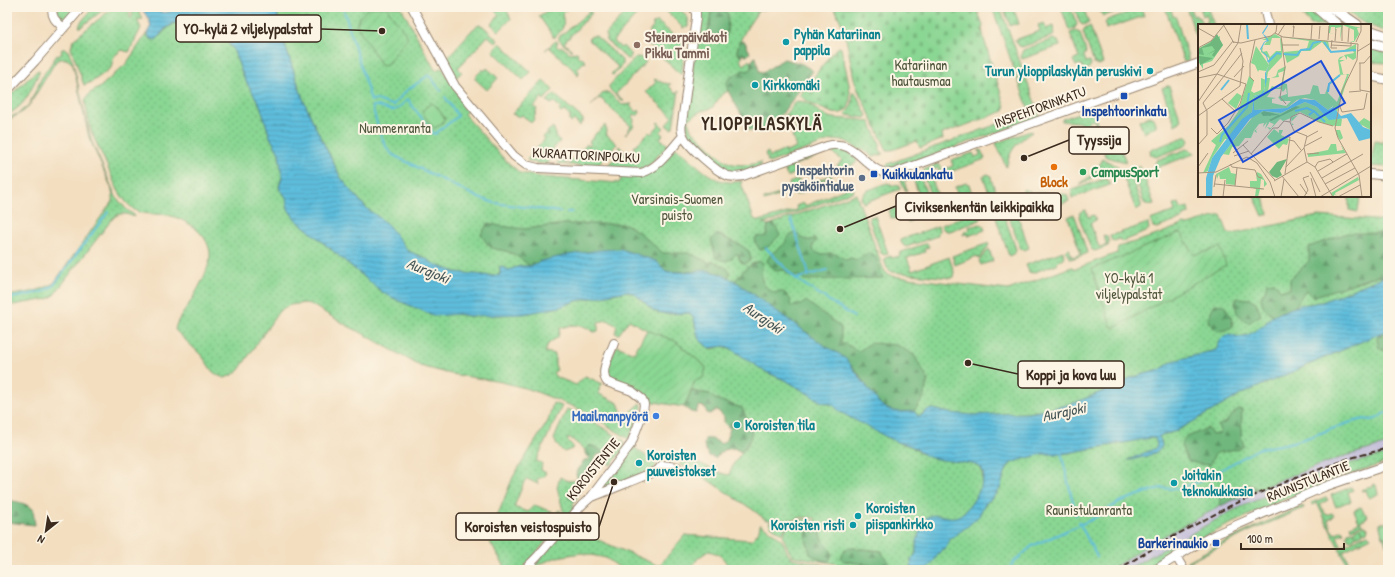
<svg xmlns="http://www.w3.org/2000/svg" width="1395" height="577" viewBox="0 0 1395 577" font-family="'Patrick Hand',sans-serif">
	<defs>
		<pattern id="grass-dots" width="8" height="8" patternUnits="userSpaceOnUse"><rect width="8" height="8" fill="#8ad693"/><path d="M2 2h.1M6 6h.1" fill="none" stroke="#78b87e" stroke-width="1.8" stroke-linecap="round"/></pattern>
		<pattern id="forest-firs" width="22" height="20" patternUnits="userSpaceOnUse"><rect width="22" height="20" fill="#6fb77d"/><path d="M5 1l3.5 6h-7zM16 11l3.5 6h-7z" fill="#5c9566"/></pattern>
		<pattern id="wetland-marsh" width="20" height="14" patternUnits="userSpaceOnUse"><rect width="20" height="14" fill="#8ad693"/><path d="M1 5h8M5 5V1M11 12h8M15 12V8" fill="none" stroke="#78b87e"/></pattern>
		<pattern id="cemetery-stones" width="16" height="16" patternUnits="userSpaceOnUse"><rect width="16" height="16" fill="#8ad693"/><path d="M2 7V4a2 2 0 0 1 4 0v3zM10 15v-3a2 2 0 0 1 4 0v3z" fill="#78b87e"/></pattern>
		<pattern id="garden-furrows" width="10" height="10" patternUnits="userSpaceOnUse"><rect width="10" height="10" fill="#8ad693"/><path d="M-1 1l2-2M0 10L10 0M9 11l2-2" fill="none" stroke="#78b87e"/></pattern>
		<pattern id="water-rules" width="6" height="5" patternUnits="userSpaceOnUse"><rect width="6" height="5" fill="#5fbedd"/><path d="M0 2.5h6" fill="none" stroke="#509bb3"/></pattern>
	</defs>
	<rect width="100%" height="100%" fill="#fcf5e5"/>
	<filter id="ink" filterUnits="userSpaceOnUse"><feTurbulence type="fractalNoise" baseFrequency=".025" numOctaves="2"/><feDisplacementMap in="SourceGraphic" scale="8" xChannelSelector="R" yChannelSelector="G"/><feConvolveMatrix kernelMatrix="1 2 1 2 8 2 1 2 1" color-interpolation-filters="sRGB"/></filter>
	<filter id="wash" filterUnits="userSpaceOnUse"><feTurbulence type="fractalNoise" baseFrequency=".012" numOctaves="4" result="noise"/><feDisplacementMap in="SourceGraphic" scale="16" xChannelSelector="R" yChannelSelector="G"/><feGaussianBlur stdDeviation="0.9" result="paint"/><feColorMatrix in="noise" values="0 0 0 0 0 0 0 0 0 0 0 0 0 0 0 0 0 1.4 0 .05"/><feComposite in="paint" operator="in"/></filter>
	<g filter="url(#wash)">
		<rect width="100%" height="100%" fill="#f3dec0"/>
		<path fill="#c5c0da" d="M 1388,444 L 1388,454 L 1348,464 L 1287,487 L 1232,511 L 1126,570 L 1110,570 L 1149,544 L 1230,501 L 1282,479 L 1345,456 Z"/>
		<path fill="url(#grass-dots)" stroke="#628058" fill-rule="evenodd" d="M 58,7 L 76,7 C 70,13 65,23 57,15 Z
			M 94,7 L 107,7 L 81,27 L 79,27 L 81,22 Z
			M 114,7 L 129,7 L 130,19 L 132,17 L 132,7 L 141,7 L 139,13 L 143,19 L 137,20 L 141,28 L 129,52 L 122,50 L 114,56 L 111,68 L 92,82 L 84,85 L 71,48 L 73,40 Z
			M 276,7 L 401,7 L 435,70 L 442,68 L 469,108 L 464,114 L 504,159 L 520,173 L 541,177 L 619,183 L 623,175 L 638,176 L 676,148 C 698,162 711,188 742,181 L 741,183 L 754,219 L 759,221 L 797,210 L 796,206 L 803,203 L 805,206 L 845,189 L 845,187 L 848,187 L 848,188 L 852,187 L 854,191 L 773,221 L 763,223 L 768,225 L 856,194 L 883,268 L 886,273 L 892,276 L 1008,290 L 1072,267 L 1075,269 L 1117,253 L 1118,247 L 1154,236 L 1184,224 L 1188,225 L 1221,215 L 1228,233 L 1232,234 L 1318,216 L 1388,221 L 1388,275 L 1322,302 L 1310,304 L 1300,305 L 1273,315 L 1264,325 L 1248,335 L 1239,337 L 1230,334 L 1218,344 L 1216,350 L 1173,361 L 1160,370 L 1130,378 L 1116,386 L 1072,404 L 1029,413 L 972,415 L 949,413 L 933,409 L 924,412 L 922,415 L 917,416 L 914,411 L 910,412 L 857,373 L 838,353 L 825,346 L 735,281 L 530,266 L 520,266 L 509,270 L 500,266 L 500,275 L 493,276 L 455,272 L 434,264 L 425,258 L 408,251 L 372,213 L 366,208 L 341,178 L 315,126 L 303,99 L 286,48 L 281,32 Z
			M 491,7 L 505,7 L 511,19 L 499,31 L 491,24 L 499,15 Z
			M 553,7 L 569,7 L 562,14 C 565,26 564,29 554,38 L 539,16 Z
			M 629,7 L 639,7 L 642,9 L 613,41 L 621,48 L 623,46 L 631,55 L 629,59 L 627,59 L 607,41 L 606,34 L 628,10 Z
			M 662,7 L 678,7 L 688,18 L 688,27 L 683,28 Z
			M 705,7 L 718,7 L 713,9 C 709,16 710,25 707,33 L 727,23 L 728,14 L 720,7 L 767,7 L 764,11 L 759,10 C 750,23 741,35 737,51 L 739,55 L 743,57 L 740,60 L 744,65 L 749,60 L 751,62 L 751,69 L 726,83 L 728,91 L 722,94 L 712,108 L 701,111 L 688,119 L 690,127 L 692,130 C 700,137 722,161 730,163 C 738,166 753,165 761,162 L 761,166 C 754,169 746,173 737,173 C 720,173 695,148 687,133 L 688,132 C 684,119 689,103 691,90 L 690,90 L 700,11 Z
			M 992,7 L 1000,7 L 1040,117 L 893,169 L 885,169 L 888,164 L 1028,113 L 1027,109 L 1028,108 Z
			M 1003,7 L 1013,7 L 1019,24 L 1010,25 Z
			M 1061,7 L 1070,7 L 1077,24 L 1075,28 L 1069,30 Z
			M 1074,7 L 1083,7 L 1089,23 L 1083,25 L 1080,23 Z
			M 1107,7 L 1133,7 L 1103,16 L 1099,10 Z
			M 1165,7 L 1170,7 L 1173,16 L 1176,17 L 1189,61 L 1184,62 Z
			M 1186,7 L 1193,7 L 1194,9 L 1191,10 L 1193,16 L 1196,15 L 1197,18 L 1200,17 L 1202,23 L 1196,25 L 1199,30 L 1199,38 L 1197,38 Z
			M 1200,7 L 1207,7 L 1214,25 L 1206,25 L 1205,22 L 1208,20 L 1206,15 L 1203,16 Z
			M 1295,7 L 1308,7 L 1329,25 L 1311,25 Z
			M 1340,7 L 1376,7 L 1388,12 L 1386,16 L 1388,18 L 1388,33 L 1362,22 Z
			M 1138,9 L 1142,10 L 1144,16 L 1106,29 L 1105,24 L 1107,20 Z
			M 590,11 L 592,13 L 564,43 L 572,50 L 570,50 L 559,40 L 559,37 Z
			M 195,17 L 207,21 L 213,25 L 233,49 L 244,78 L 260,105 L 270,137 L 279,153 L 282,177 L 279,186 L 280,190 L 286,197 L 288,209 L 295,219 L 382,292 L 399,301 L 435,316 L 453,314 L 469,316 L 500,315 L 560,307 L 576,301 L 627,291 L 635,294 L 654,311 L 666,314 L 688,313 L 691,315 L 694,319 L 698,337 L 702,342 L 713,349 L 721,346 L 730,348 L 770,374 L 787,381 L 820,401 L 833,405 L 840,412 L 899,443 L 911,446 L 920,453 L 977,465 L 982,470 C 982,474 983,479 982,483 C 981,492 964,516 955,518 C 950,519 945,517 940,515 L 923,522 L 916,547 L 916,553 L 911,561 L 912,570 L 854,570 L 842,565 L 793,556 C 789,553 789,551 787,546 C 786,543 784,540 783,537 C 783,536 785,531 785,531 C 789,518 804,518 815,521 L 816,520 L 815,518 L 802,517 L 790,520 L 766,520 L 752,509 L 694,471 L 680,465 L 682,461 C 698,458 713,473 729,475 L 734,463 L 748,444 L 745,415 L 742,408 L 715,399 L 710,394 L 691,391 L 695,381 L 706,367 L 675,341 L 647,330 L 629,320 L 619,334 L 615,333 L 617,326 L 608,320 L 598,322 L 598,331 L 594,332 C 581,323 575,324 560,328 L 558,337 L 548,344 L 545,352 L 555,354 L 555,365 L 557,370 L 553,373 L 556,377 L 576,385 L 585,376 L 603,384 L 600,386 L 599,394 L 618,403 L 622,413 L 628,417 L 630,413 L 641,403 L 642,407 L 629,439 L 584,411 L 532,390 L 502,382 L 451,374 L 420,366 L 362,333 L 346,325 L 312,305 L 305,303 L 290,305 L 279,311 L 239,370 L 234,374 L 225,378 L 219,376 L 213,372 L 202,356 L 175,330 C 176,322 181,316 186,309 C 194,296 211,269 210,253 C 208,233 186,219 167,215 C 156,213 141,216 132,208 C 118,196 112,177 105,161 C 101,152 96,143 92,133 C 88,123 87,111 85,100 L 90,93 L 99,88 L 126,64 L 147,33 L 148,37 L 151,40 L 158,38 C 167,26 180,19 195,17 ZM 853,548 L 882,551 L 883,555 L 888,560 Z
			M 655,22 L 658,22 L 685,45 L 682,73 L 680,74 L 648,44 L 655,38 L 649,32 L 654,26 L 652,25 Z
			M 1044,23 L 1046,29 L 1053,26 L 1054,34 L 1053,36 L 1022,47 L 1019,46 L 1015,40 L 1040,31 L 1038,25 Z
			M 479,25 L 483,26 L 498,40 L 496,43 L 488,36 L 458,68 L 462,72 L 456,78 L 446,59 L 473,29 Z
			M 1090,26 L 1103,63 L 1099,65 L 1094,63 L 1083,32 L 1085,29 Z
			M 1075,31 L 1080,33 L 1086,52 L 1084,56 L 1086,62 L 1090,61 L 1091,65 L 1088,69 L 1084,70 L 1081,64 L 1076,66 L 1073,60 L 1079,58 L 1070,33 Z
			M 592,36 L 596,36 L 622,60 L 622,65 L 613,75 L 611,74 L 618,67 L 588,39 Z
			M 1053,39 L 1058,41 L 1060,46 L 1022,59 L 1021,55 L 1023,50 Z
			M 556,41 L 558,42 L 556,45 L 559,48 L 561,46 L 570,53 L 577,52 L 578,53 L 577,55 L 580,58 L 582,57 L 586,63 L 584,62 L 577,69 L 579,71 L 578,76 L 577,73 L 549,47 L 545,50 Z
			M 500,43 L 531,72 L 523,80 L 493,51 Z
			M 1370,48 L 1388,53 L 1388,63 L 1370,62 Z
			M 62,49 L 67,49 L 72,59 L 91,140 L 116,197 L 126,209 L 134,215 L 134,217 C 125,213 121,212 113,218 L 53,296 L 48,299 L 7,306 L 7,296 C 23,293 40,292 54,283 L 113,200 L 113,196 L 111,187 L 89,137 L 73,64 C 67,58 63,57 56,61 L 30,104 L 24,111 L 7,121 L 7,119 L 19,113 L 29,105 L 42,77 L 57,55 L 59,56 L 62,52 L 61,51 Z
			M 640,57 L 646,62 L 616,94 L 624,101 L 623,102 L 610,90 L 609,86 L 635,58 Z
			M 487,68 L 498,78 L 487,90 L 474,78 L 483,69 L 484,71 Z
			M 38,70 L 40,71 C 30,90 28,104 7,115 L 7,98 Z
			M 655,79 L 663,83 L 671,84 L 669,86 L 676,93 L 679,91 L 673,127 L 671,129 L 666,125 L 673,117 L 646,92 L 656,82 L 654,80 Z
			M 543,81 L 553,90 L 544,100 L 542,97 L 534,107 L 537,109 L 533,121 L 531,123 L 526,118 L 525,118 L 522,115 L 520,117 L 512,114 Z
			M 1167,86 L 1169,86 L 1181,120 L 1180,122 L 1175,125 L 1162,88 Z
			M 604,92 L 609,93 L 622,105 L 632,104 L 630,106 L 637,112 L 639,110 L 640,113 L 637,116 L 635,114 L 632,117 L 634,119 L 633,127 L 625,135 L 631,126 L 610,108 L 611,107 L 609,105 L 608,106 L 604,102 L 604,101 L 599,98 L 591,106 Z
			M 853,92 L 855,92 L 867,116 L 866,118 L 845,115 L 852,105 Z
			M 554,94 L 583,119 L 583,123 L 581,122 L 580,126 L 574,120 L 571,123 L 569,120 L 571,117 L 564,111 L 561,113 L 559,111 L 561,108 L 554,102 L 551,104 L 547,101 Z
			M 799,101 C 810,101 817,112 826,116 C 839,121 856,117 870,122 L 881,146 L 879,148 L 883,154 L 873,157 L 862,148 L 860,150 L 846,141 L 832,140 L 769,163 L 767,160 L 768,160 L 765,154 L 768,152 L 770,157 L 785,150 L 786,152 L 796,148 L 792,136 L 797,134 L 795,129 L 797,127 L 797,125 L 792,124 L 789,116 L 783,118 L 795,102 Z
			M 1091,109 L 1099,128 L 1097,131 L 1093,128 L 1096,125 L 1094,120 L 1090,120 L 1086,125 L 1077,122 L 1062,121 L 1062,119 Z
			M 1150,116 L 1154,118 L 1156,123 L 1156,126 L 1144,133 L 1139,121 Z
			M 658,122 L 664,128 L 660,132 L 663,135 L 660,138 L 668,145 L 649,165 L 645,167 L 638,169 L 608,167 L 609,164 L 618,156 L 621,159 L 625,155 L 618,147 L 619,146 L 627,154 L 635,149 L 634,147 L 649,132 L 651,134 L 659,125 L 657,123 Z
			M 605,125 L 607,132 L 606,134 L 617,144 L 608,153 L 603,154 L 602,161 L 596,167 L 558,164 L 559,157 L 568,165 L 577,154 L 578,154 L 587,144 L 589,146 L 591,144 L 589,142 L 595,135 L 595,134 L 597,132 L 598,132 Z
			M 553,127 L 556,134 L 555,136 L 560,141 L 553,149 L 555,151 L 551,155 L 549,154 L 546,157 L 549,158 L 551,156 L 552,157 L 547,164 L 536,163 L 527,160 L 545,139 L 543,137 L 546,134 L 549,136 L 547,132 Z
			M 1387,128 L 1388,167 L 1370,166 L 1370,156 L 1372,156 L 1375,141 L 1383,143 Z
			M 1031,131 L 1032,132 C 1023,138 1014,145 1010,155 C 1008,159 1008,164 1006,167 L 996,143 Z
			M 1187,136 L 1189,141 L 1185,146 L 1156,157 L 1151,155 L 1150,150 Z
			M 1119,144 L 1126,162 L 1106,157 L 1104,154 L 1106,147 L 1113,145 L 1115,147 L 1115,145 Z
			M 834,148 C 844,149 849,152 857,158 L 856,163 L 839,171 L 836,168 L 842,160 L 830,151 L 792,166 L 794,173 L 790,176 L 787,176 L 784,169 L 754,179 L 753,178 Z
			M 1187,149 L 1192,151 L 1194,154 L 1156,168 L 1155,163 L 1157,160 Z
			M 979,150 L 981,150 L 985,159 L 947,173 L 945,169 L 953,166 L 951,160 L 973,153 L 975,157 L 980,155 Z
			M 1103,159 L 1119,167 L 1090,178 L 1091,180 L 1080,184 L 1089,177 L 1098,167 Z
			M 937,164 L 941,166 L 944,178 L 942,179 L 938,168 L 929,172 L 943,209 L 938,210 L 935,208 L 923,174 L 924,170 Z
			M 1140,166 L 1154,204 L 1148,205 L 1144,203 L 1133,172 L 1135,168 Z
			M 1125,171 L 1130,173 L 1141,204 L 1141,207 L 1136,210 L 1122,173 Z
			M 917,172 L 919,173 L 933,211 L 926,215 L 913,178 L 904,181 L 907,190 L 906,191 L 900,180 L 901,178 Z
			M 988,174 L 990,175 L 1002,211 L 997,214 L 983,176 Z
			M 831,175 L 832,177 L 802,189 L 803,193 L 796,195 L 792,191 L 764,201 L 764,199 L 791,190 L 789,183 L 796,180 L 799,180 L 802,187 Z
			M 1104,179 L 1108,180 L 1110,185 L 1072,198 L 1071,192 L 1073,190 Z
			M 887,183 L 891,184 L 892,186 L 899,185 L 900,189 L 863,203 L 861,197 L 866,191 Z
			M 966,183 L 969,184 L 973,198 L 962,202 L 959,201 L 955,187 Z
			M 1024,189 L 1032,193 L 1054,193 L 1015,207 Z
			M 1063,194 L 1067,195 L 1069,201 L 1032,214 L 1030,210 L 1031,206 Z
			M 1254,196 L 1264,197 L 1268,214 L 1263,216 Z
			M 1349,196 L 1360,196 L 1358,212 L 1349,210 Z
			M 911,201 L 917,218 L 908,222 L 905,219 L 909,215 L 908,203 Z
			M 1179,203 L 1181,209 L 1188,207 L 1189,214 L 1183,216 L 1182,219 L 1157,228 L 1153,227 L 1150,220 L 1175,211 L 1173,205 Z
			M 904,206 C 906,215 901,217 894,219 L 891,218 L 889,211 L 890,210 Z
			M 1086,210 L 1088,217 L 1094,215 L 1096,220 L 1090,223 L 1099,247 L 1107,245 L 1103,235 L 1107,236 L 1109,243 L 1108,246 L 1095,251 L 1091,249 L 1079,217 L 1080,212 Z
			M 979,211 L 981,218 L 980,220 L 950,231 L 947,231 L 942,228 L 941,225 Z
			M 1016,211 L 1029,248 L 1024,250 L 1020,248 L 1009,217 L 1010,213 Z
			M 1073,215 L 1075,216 L 1087,252 L 1086,254 L 1071,259 L 1066,251 L 1069,248 L 1072,257 L 1081,254 L 1068,217 Z
			M 875,216 L 888,253 L 884,255 L 881,253 L 869,219 L 870,217 Z
			M 1001,216 L 1005,218 L 1016,249 L 1015,253 L 1009,256 L 996,218 Z
			M 1148,223 L 1149,229 L 1146,232 L 1121,242 L 1120,239 L 1114,241 L 1112,241 L 1110,236 Z
			M 980,224 L 983,225 L 985,230 L 968,236 L 967,233 L 963,235 L 964,232 L 970,230 L 969,227 Z
			M 938,226 L 939,231 L 937,236 L 906,247 L 903,245 L 900,240 Z
			M 927,243 L 929,247 L 924,249 L 925,252 L 907,258 L 912,271 L 949,257 L 954,272 L 953,277 L 951,278 L 892,272 L 887,268 L 884,260 L 885,258 L 891,256 L 892,258 L 900,256 L 899,253 Z
			M 989,243 L 988,247 L 979,259 L 977,256 L 955,265 L 952,256 Z
			M 989,249 L 993,261 L 981,265 L 979,261 Z
			M 1063,251 L 1064,257 L 1058,261 L 1057,264 L 1032,273 L 1029,272 L 1026,265 Z
			M 1388,330 L 1388,444 L 1345,456 L 1282,479 L 1230,501 L 1149,544 L 1110,570 L 924,570 L 930,566 L 942,548 L 945,549 L 950,539 L 979,516 L 984,505 L 994,496 L 1000,489 L 1004,475 L 1008,466 L 1013,462 L 1042,454 L 1062,454 L 1129,442 L 1139,439 L 1155,438 L 1161,435 L 1176,431 L 1244,393 Z
			M 553,403 L 562,406 L 536,461 L 542,463 L 541,470 L 546,473 L 543,477 L 537,479 L 538,484 L 527,479 L 524,482 L 514,507 L 528,512 L 534,505 C 542,507 547,511 555,513 L 560,510 L 561,517 L 559,527 L 521,570 L 507,570 L 488,539 L 513,477 L 548,421 Z
			M 567,409 L 581,414 L 624,441 L 624,448 L 611,465 L 609,464 L 609,459 L 604,456 L 605,453 L 593,446 L 589,446 L 585,450 L 569,437 L 567,440 L 573,446 L 572,449 L 564,452 L 557,445 L 554,439 Z
			M 633,448 L 635,448 L 655,463 L 656,466 L 655,468 L 595,495 Z
			M 1388,454 L 1388,462 L 1336,479 L 1280,501 L 1228,525 L 1182,548 L 1144,570 L 1126,570 L 1232,511 L 1287,487 L 1348,464 Z
			M 560,477 L 568,481 L 578,480 L 574,491 L 568,497 L 575,501 L 572,506 L 576,507 L 565,520 L 564,514 L 557,487 Z
			M 1374,484 L 1376,485 L 1378,494 L 1369,498 L 1366,490 L 1362,491 L 1361,490 L 1373,486 Z
			M 1351,487 L 1353,490 L 1348,492 L 1351,502 L 1347,502 L 1336,507 L 1331,495 Z
			M 1326,497 L 1328,500 L 1320,504 L 1326,515 L 1332,513 L 1334,515 L 1333,517 L 1328,520 L 1331,527 L 1330,528 L 1335,534 L 1342,530 L 1344,533 L 1337,536 L 1341,545 L 1338,546 L 1317,503 L 1313,505 L 1311,503 Z
			M 1303,506 L 1304,508 L 1248,532 L 1187,563 L 1186,562 C 1224,541 1263,523 1303,506 Z
			M 1361,507 L 1364,513 L 1366,514 L 1368,516 L 1365,519 L 1360,521 L 1362,524 L 1352,529 L 1351,526 L 1359,522 L 1354,510 Z
			M 769,522 L 788,522 L 782,534 L 771,526 Z
			M 1384,522 L 1388,524 L 1388,536 L 1385,537 L 1388,545 L 1386,545 L 1380,527 L 1380,524 Z
			M 570,523 L 589,536 L 659,566 L 685,535 L 751,540 C 756,535 760,532 760,524 C 767,529 777,534 783,542 C 786,547 786,554 792,558 L 846,570 L 726,570 L 728,566 C 723,557 719,553 708,551 L 698,558 L 690,570 L 623,570 L 606,558 L 581,553 L 557,557 L 530,568 Z
			M 1362,525 L 1364,525 L 1368,528 L 1367,532 L 1365,533 L 1362,531 L 1363,534 L 1357,537 L 1356,534 L 1355,538 L 1352,540 L 1348,539 L 1347,536 L 1348,532 L 1352,531 L 1355,533 L 1354,530 L 1360,527 L 1361,530 L 1361,527 Z
			M 1368,534 L 1371,537 L 1343,551 L 1349,563 L 1347,564 L 1339,548 Z"/>
		<path fill="url(#forest-firs)" stroke="#55704e" d="M 718,7 L 720,7 L 728,14 C 727,23 729,29 725,39 L 722,40 L 707,33 C 708,30 709,27 710,23 C 711,16 709,10 718,7 Z
			M 740,41 L 745,42 L 750,53 L 747,56 L 744,54 L 742,56 L 739,55 L 737,50 Z
			M 755,57 L 756,57 L 759,71 L 762,72 L 765,71 L 784,59 L 802,64 L 813,71 L 771,129 C 763,135 753,131 744,129 L 745,121 L 728,91 L 726,83 L 731,77 L 744,70 L 747,71 L 751,69 L 751,62 Z
			M 488,223 L 500,226 L 525,229 L 564,224 L 626,224 L 640,233 L 663,253 L 689,253 L 710,263 L 713,261 L 728,269 L 730,273 L 728,278 L 699,270 L 692,272 L 670,272 L 666,271 L 656,261 L 637,255 L 541,261 L 530,266 C 524,262 518,256 511,253 C 493,246 493,255 481,234 Z
			M 774,224 L 780,235 L 769,246 L 760,250 L 755,242 L 755,238 L 758,236 L 763,237 L 767,234 L 768,225 Z
			M 798,233 C 802,241 807,241 815,239 L 816,241 L 813,245 L 812,249 C 820,256 821,254 830,253 C 836,253 841,257 846,260 L 851,258 L 857,260 C 861,258 865,253 869,253 C 877,252 881,271 883,278 L 804,280 L 801,276 L 790,275 L 784,270 L 776,271 L 767,261 C 770,253 774,252 781,247 C 789,241 784,235 798,233 Z
			M 1347,233 L 1388,233 L 1388,275 L 1383,277 L 1376,276 L 1312,297 L 1307,290 L 1304,292 L 1295,307 L 1273,315 C 1265,311 1262,306 1261,297 L 1265,291 L 1267,283 L 1274,282 L 1280,290 L 1290,289 L 1290,279 L 1309,261 L 1309,247 Z
			M 717,234 L 740,245 L 749,251 L 751,259 L 745,264 L 740,261 L 738,254 L 736,254 C 729,262 726,262 716,258 L 711,240 Z
			M 761,261 L 763,263 C 760,278 760,286 775,293 L 780,291 L 785,293 L 791,300 L 790,305 L 792,306 L 802,304 L 806,301 L 841,327 L 841,342 L 859,351 L 870,343 L 897,345 L 914,355 L 928,380 L 923,399 L 914,411 C 905,412 896,413 887,409 C 875,404 866,384 858,373 C 849,362 838,353 825,346 L 735,281 C 741,273 750,262 761,261 Z
			M 1237,298 L 1250,299 L 1256,302 L 1261,315 L 1248,323 L 1237,313 L 1235,303 Z
			M 1215,304 L 1224,305 L 1231,317 L 1233,326 L 1227,330 L 1217,331 L 1208,322 L 1211,311 Z
			M 1384,332 L 1388,334 L 1388,350 L 1385,351 L 1379,348 L 1377,339 L 1378,335 Z
			M 691,391 L 710,394 L 715,399 L 742,408 C 751,429 758,433 741,452 L 734,448 L 723,450 L 716,458 L 709,456 L 704,445 L 705,439 C 711,438 716,440 721,444 L 726,440 L 730,429 L 724,423 L 724,417 L 717,410 L 709,414 L 707,413 L 705,407 L 700,406 L 698,407 L 696,413 L 691,412 L 684,407 Z
			M 1238,409 L 1242,410 L 1241,436 L 1244,446 L 1237,450 L 1234,449 C 1219,455 1216,447 1210,465 L 1199,464 L 1188,461 L 1181,446 L 1185,438 L 1208,428 L 1212,435 L 1221,433 L 1218,426 L 1226,422 Z
			M 589,446 L 593,446 L 605,453 L 604,456 L 599,454 L 595,458 L 575,501 L 568,498 L 571,491 L 574,490 L 578,480 L 576,474 L 584,460 L 588,460 L 589,458 L 585,454 L 585,450 Z
			M 1250,485 L 1258,489 L 1220,506 L 1221,498 L 1235,488 Z
			M 7,501 C 15,500 27,504 33,509 L 35,525 L 7,522 Z
			M 814,526 C 822,532 820,535 825,543 C 828,548 830,548 832,554 L 829,561 L 821,560 L 810,554 L 806,538 L 808,528 Z
			M 853,548 L 882,551 L 883,555 L 888,560 L 888,565 L 880,567 L 844,561 L 841,558 L 845,549 Z"/>
		<path fill="url(#wetland-marsh)" stroke="#628058" d="M 923,522 L 931,528 L 947,527 L 952,530 L 933,553 L 929,551 L 930,549 L 920,531 Z"/>
		<path fill="url(#cemetery-stones)" stroke="#628058" d="M 834,7 L 976,7 L 983,26 L 982,29 L 984,39 L 1005,107 L 1004,111 L 942,134 L 943,139 L 920,148 L 917,141 L 892,150 L 887,150 L 858,90 L 854,78 L 844,29 Z
			M 839,47 L 841,48 C 844,64 851,84 850,100 C 850,112 839,116 830,112 C 821,108 807,103 800,95 L 832,53 Z"/>
		<path fill="url(#garden-furrows)" stroke="#628058" d="M 370,7 L 386,7 L 408,37 L 388,63 L 382,66 L 357,26 C 356,18 365,12 370,7 Z
			M 1181,232 L 1193,254 L 1198,254 L 1220,247 L 1226,265 L 1114,328 L 1111,326 L 1092,269 Z
			M 647,330 L 675,341 L 706,367 L 703,378 L 695,381 L 684,407 L 654,402 L 636,391 L 608,379 L 607,368 L 617,346 L 634,353 Z"/>
		<path fill="#8ad693" stroke="#628058" d="M 432,103 L 437,107 L 445,119 L 441,124 L 435,128 L 430,124 L 422,112 L 426,107 Z"/>
		<path fill="url(#water-rules)" stroke="#4d747e" d="M 145,7 C 155,7 164,19 175,7 L 276,7 L 281,32 L 286,48 L 303,99 L 315,126 L 341,178 L 366,208 L 380,218 L 389,226 L 408,251 L 425,258 L 434,264 L 455,272 L 493,276 L 500,275 L 500,266 L 509,270 L 520,266 L 530,266 L 541,261 L 567,255 L 599,250 L 621,249 L 656,261 L 666,271 L 681,272 L 692,272 L 699,270 L 711,271 L 723,275 L 735,281 L 825,346 L 838,353 L 846,359 L 880,404 C 891,413 901,412 914,411 L 918,416 L 922,415 L 927,410 L 933,409 L 949,413 L 972,415 L 1029,413 L 1072,404 L 1116,386 L 1130,378 L 1160,370 L 1173,361 L 1216,350 L 1221,339 L 1224,336 L 1230,334 L 1239,337 L 1248,335 L 1264,325 L 1273,315 L 1300,305 L 1310,304 L 1322,302 L 1388,275 L 1388,330 L 1244,393 L 1176,431 L 1159,436 C 1160,439 1162,443 1162,445 C 1162,454 1138,458 1131,460 L 1128,460 L 1156,448 L 1157,444 L 1155,438 L 1150,438 L 1062,454 L 1042,454 L 1013,462 L 1008,466 L 1004,475 L 1000,489 L 994,496 L 984,505 L 979,516 L 968,526 L 950,539 L 945,549 L 942,549 C 930,564 934,570 912,570 L 911,561 C 912,558 915,556 916,553 C 916,552 916,549 916,547 C 917,541 921,523 925,519 C 938,508 951,525 964,512 C 972,505 991,477 980,467 C 974,462 942,461 932,458 C 924,456 919,450 911,446 C 907,444 901,444 897,442 C 878,433 859,422 840,412 L 833,405 L 820,401 L 787,381 L 764,371 L 730,348 L 725,346 L 709,348 L 702,342 L 698,337 L 694,319 L 691,315 L 688,313 L 666,314 L 654,311 L 635,294 L 627,291 L 576,301 L 560,307 L 524,314 L 469,316 L 459,314 L 435,316 L 399,301 L 382,292 L 295,219 L 288,209 L 286,197 L 279,188 L 282,177 L 279,153 L 270,137 L 260,105 L 244,78 L 233,49 L 218,30 L 207,21 L 195,17 L 181,20 L 171,25 L 164,30 L 156,40 L 150,39 L 147,33 L 151,26 L 149,19 L 143,11 Z"/>
		<g fill="none" stroke-linecap="round" stroke-linejoin="round">
			<path stroke="#5fbedd" stroke-width="2" d="M 343,7 L 371,101
				M 371,100 C 381,98 384,105 393,105 L 406,91 L 429,75 L 441,91
				M 372,106 C 377,121 380,143 393,155 L 479,198 L 495,203 L 561,212
				M 373,106 C 382,104 389,115 398,108 C 402,106 404,102 408,99 L 411,104 L 433,133 L 435,134 L 458,116 L 445,97
				M 567,212 L 572,212
				M 791,219 L 808,270 L 808,276
				M 766,248 L 796,279 L 854,317
				M 796,279 L 827,270
				M 7,299 L 42,292 L 53,286 L 108,212
				M 1061,452 L 1076,515
				M 1079,522 L 1097,557
				M 1008,570 L 1014,562 L 1032,546 L 1093,519 L 1119,502 L 1156,489 L 1162,488 L 1176,489 L 1190,485 L 1201,481 L 1258,449 L 1285,444 L 1304,439 L 1348,423 L 1364,419 L 1371,420 L 1376,419 L 1388,411"/>
		</g>
	</g>
	<g filter="url(#ink)">
		<g fill="none" stroke-linecap="round" stroke-linejoin="round">
			<g stroke="#97846f" stroke-width="10">
				<path id="minor" d="M 53,7 C 50,17 57,22 64,28
					M 412,7 L 455,86 L 514,156 L 526,165 L 538,168 L 641,173 C 659,168 671,149 683,136
					M 692,7 L 696,12 L 696,18 L 682,123 C 681,127 681,131 683,135 C 687,146 717,172 728,176 C 733,177 738,177 743,176 L 827,146 C 859,137 866,177 894,173 L 1199,63
					M 1264,7 L 1268,25
					M 1370,76 L 1388,80
					M 7,91 L 35,61 L 82,7
					M 1370,174 L 1388,176
					M 592,497 L 654,472 L 658,470 L 662,465 L 677,467
					M 1177,558 L 1184,570
					M 524,570 L 537,557 L 582,505 L 591,497 L 631,444 L 643,412 L 644,404 L 642,399 L 632,391 L 607,382 C 599,371 610,355 614,343
					M 1155,570 L 1192,547 L 1216,534 L 1324,487 L 1388,465"/>
			</g>
			<g stroke="#97846f" stroke-width="12">
				<path id="major" d="M 1316,7 L 1337,25
					M 1331,7 L 1357,25
					M 1370,31 L 1388,37
					M 1370,43 L 1388,48"/>
			</g>
			<use href="#minor" stroke="#fff" stroke-width="8"/>
			<use href="#major" stroke="#fff" stroke-width="10"/>
			<path stroke="#3b2a1e" stroke-width="2" stroke-dasharray="6 3" stroke-linecap="butt" d="M 1117,570 L 1174,536 L 1230,506 L 1288,481 L 1347,459 L 1388,448"/>
		</g>
	</g>
	<g fill="#0f9aa8" stroke="#fcf5e5" stroke-width="1.5">
		<circle cx="786" cy="42" r="4"/>
		<circle cx="1150" cy="71" r="4"/>
		<circle cx="755" cy="85" r="4"/>
		<circle cx="737" cy="425" r="4"/>
		<circle cx="639" cy="463" r="4"/>
		<circle cx="1174" cy="483" r="4"/>
		<circle cx="858" cy="516" r="4"/>
		<circle cx="853" cy="525" r="4"/>
	</g>
	<circle fill="#8d6e63" stroke="#fcf5e5" stroke-width="1.5" cx="637" cy="45" r="4"/>
	<g fill="#1a4fb4" stroke="#fcf5e5" stroke-width="1.5">
		<rect x="1120" y="92" width="8" height="8" rx="2"/>
		<rect x="870" y="170" width="8" height="8" rx="2"/>
		<rect x="1212" y="539" width="8" height="8" rx="2"/>
	</g>
	<circle fill="#e8710a" stroke="#fcf5e5" stroke-width="1.5" cx="1054" cy="167" r="4"/>
	<circle fill="#2e9e5b" stroke="#fcf5e5" stroke-width="1.5" cx="1083" cy="172" r="4"/>
	<circle fill="#5c6f8a" stroke="#fcf5e5" stroke-width="1.5" cx="862" cy="178" r="4"/>
	<circle fill="#3f7fe0" stroke="#fcf5e5" stroke-width="1.5" cx="656" cy="416" r="4"/>
	<g text-anchor="middle" stroke-width="4" stroke-linejoin="round" paint-order="stroke">
		<g font-size="14" font-weight="bold" fill="#0d838f" stroke="#fcf5e5" text-anchor="start">
			<text x="794" y="39">Pyhän Katariinan<tspan x="794" dy="16">pappila</tspan></text>
			<text x="1142" y="76" text-anchor="end">Turun ylioppilaskylän peruskivi</text>
			<text x="763" y="90">Kirkkomäki</text>
			<text x="745" y="430">Koroisten tila</text>
			<text x="647" y="460">Koroisten<tspan x="647" dy="16">puuveistokset</tspan></text>
			<text x="1182" y="480">Joitakin<tspan x="1182" dy="16">teknokukkasia</tspan></text>
			<text x="866" y="513">Koroisten<tspan x="866" dy="16">piispankirkko</tspan></text>
			<text x="845" y="530" text-anchor="end">Koroisten risti</text>
		</g>
		<g font-size="14" font-weight="bold" fill="#785e54" stroke="#fcf5e5" text-anchor="start">
			<text x="645" y="42">Steinerpäiväkoti<tspan x="645" dy="16">Pikku Tammi</tspan></text>
		</g>
		<g font-size="14" fill="#4f553b" stroke="#fcf5e5">
			<text x="921" y="70">Katariinan<tspan x="921" dy="16">hautausmaa</tspan></text>
			<text x="395" y="133">Nummenranta</text>
			<text x="677" y="204">Varsinais-Suomen<tspan x="677" dy="16">puisto</tspan></text>
			<text x="1129" y="283">YO-kylä 1<tspan x="1129" dy="16">viljelypalstat</tspan></text>
			<text x="1089" y="515">Raunistulanranta</text>
		</g>
		<g font-size="14" fill="#3b2a1e" stroke="#fcf5e5">
			<text transform="translate(1040 107) rotate(-20)" y="5">INSPEHTORINKATU</text>
			<text transform="translate(586 155) rotate(3)" y="5">KURAATTORINPOLKU</text>
			<text transform="translate(593 469) rotate(-51)" y="5">KOROISTENTIE</text>
			<text transform="translate(1308 481) rotate(-22)" y="5">RAUNISTULANTIE</text>
		</g>
		<g font-size="14" font-weight="bold" fill="#164399" stroke="#fcf5e5">
			<text x="1124" y="116">Inspehtoorinkatu</text>
			<text x="882" y="179" text-anchor="start">Kuikkulankatu</text>
			<text x="1208" y="548" text-anchor="end">Barkerinaukio</text>
		</g>
		<g font-size="14" font-weight="bold" fill="#4e5e75" stroke="#fcf5e5" text-anchor="end">
			<text x="854" y="175">Inspehtorin<tspan x="854" dy="16">pysäköintialue</tspan></text>
		</g>
		<g font-size="14" font-weight="bold" fill="#27864d" stroke="#fcf5e5" text-anchor="start">
			<text x="1091" y="177">CampusSport</text>
		</g>
		<g font-size="14" font-weight="bold" fill="#c56008" stroke="#fcf5e5">
			<text x="1054" y="187">Block</text>
		</g>
		<g font-size="14" font-weight="bold" fill="#366cbe" stroke="#fcf5e5" text-anchor="end">
			<text x="648" y="421">Maailmanpyörä</text>
		</g>
		<g font-size="15" font-style="italic" fill="#465657" stroke="#fcf5e5">
			<text transform="translate(428 271) rotate(22)" y="5">Aurajoki</text>
			<text transform="translate(763 318) rotate(34)" y="5">Aurajoki</text>
			<text transform="translate(1064 412) rotate(-12)" y="5">Aurajoki</text>
		</g>
		<g font-size="18" font-weight="bold" letter-spacing="1" fill="#3b2a1e" stroke="#fcf5e5">
			<text x="762" y="130">YLIOPPILASKYLÄ</text>
		</g>
	</g>
	<g transform="translate(1198 24)">
		<rect width="173" height="173" fill="#f3dec0"/>
		<path d="M 119,0 L 146,0 L 163,4 L 159,4 L 161,10 L 156,18 L 152,17 L 156,17 L 156,6 L 145,1 L 142,16 L 143,3 L 138,4 L 137,8 L 137,3 L 133,3 L 132,9 L 138,10 L 131,9 L 131,1 ZM 77,10 L 82,13 L 85,21 L 84,33 L 70,48 L 69,54 L 72,54 L 70,68 L 74,62 L 80,64 L 83,62 L 86,47 L 80,49 L 81,53 L 73,54 L 78,52 L 80,46 L 88,42 L 85,59 L 89,60 L 90,73 L 112,70 L 115,61 L 120,62 L 122,70 L 127,70 L 131,59 L 142,50 L 140,36 L 142,33 L 146,32 L 141,36 L 147,36 L 142,38 L 143,41 L 145,50 L 151,50 L 139,88 L 134,86 L 135,82 L 130,86 L 117,76 L 107,74 L 99,76 L 89,84 L 56,86 L 56,73 L 66,68 L 68,49 L 71,41 L 71,34 L 63,28 L 63,25 L 65,23 L 64,28 L 69,27 L 72,33 L 78,27 L 83,27 L 82,14 L 74,14 L 72,21 L 66,21 L 70,16 L 64,16 ZM 148,50 L 149,51 L 139,78 L 130,69 L 131,61 L 142,51 ZM 88,64 L 89,70 L 80,73 L 83,77 L 93,77 L 88,82 L 74,79 L 74,75 L 78,74 L 69,73 L 75,65 L 83,65 L 85,68 ZM 22,12 L 21,18 L 25,21 L 14,37 L 5,40 L 5,45 L 0,37 L 0,25 ZM 84,13 L 130,17 L 132,27 L 143,28 L 158,20 L 158,34 L 155,36 L 149,32 L 149,36 L 146,31 L 156,29 L 155,27 L 132,28 L 124,18 L 112,27 L 103,27 L 101,32 L 89,39 L 86,28 L 106,26 L 109,24 L 111,17 ZM 58,22 L 71,41 L 68,47 L 61,46 L 60,48 L 57,41 L 53,39 ZM 51,52 L 56,57 L 53,67 L 56,69 L 63,66 L 63,54 L 68,56 L 65,69 L 56,72 L 54,88 L 43,97 L 30,115 L 27,115 L 14,134 L 10,147 L 5,149 L 18,121 L 13,117 L 30,102 L 40,88 ZM 107,78 L 119,83 L 131,95 L 136,95 L 137,92 L 138,94 L 144,95 L 143,102 L 138,102 L 138,106 L 142,106 L 145,114 L 142,116 L 138,110 L 138,100 L 136,102 L 121,98 L 102,88 L 92,94 L 100,91 L 93,98 L 96,101 L 94,101 L 93,94 L 85,97 L 82,95 L 69,109 L 72,106 L 69,103 L 73,104 L 76,100 L 71,98 L 71,99 L 67,105 L 69,98 L 65,103 L 66,99 L 61,100 L 55,108 L 61,103 L 58,106 L 59,109 L 56,107 L 53,114 L 47,114 L 41,122 L 34,123 L 31,131 L 25,130 L 57,90 L 65,87 L 83,89 ZM 166,94 L 173,98 L 173,106 L 160,99 ZM 133,120 L 138,120 L 139,127 L 145,126 L 143,121 L 148,129 L 110,133 L 110,130 L 130,126 ZM 31,143 L 33,149 L 38,150 L 37,161 L 28,160 L 28,155 L 22,155 L 21,150 L 19,155 L 18,150 ZM 59,148 L 63,150 L 69,160 L 66,163 L 66,156 L 63,155 L 62,164 L 65,166 L 62,165 L 60,173 L 57,173 L 58,165 L 52,163 L 52,157 L 59,157 L 58,150 L 55,150 L 59,150 ZM 160,153 L 161,156 L 137,169 L 139,173 L 137,170 L 135,173 L 133,169 Z" fill="#8ad693" fill-rule="evenodd"/>
		<path d="M 19,10 L 25,21 L 16,33 L 14,31 L 17,27 L 8,31 L 17,26 L 14,22 L 4,24 L 6,31 L 0,30 L 0,25 L 12,19 ZM 1,32 L 15,34 L 2,41 ZM 97,82 L 102,83 L 73,97 L 71,96 L 80,91 L 65,92 L 63,89 L 66,87 L 82,91 ZM 89,135 L 82,147 L 84,151 L 79,154 L 74,152 L 71,148 L 79,138 Z" fill="#6fb77d"/>
		<path d="M 76,105 L 81,109 L 81,106 L 85,106 L 83,111 L 91,115 L 89,121 L 85,120 L 81,125 L 69,113 Z" fill="#8ad693"/>
		<path d="M 39,69 L 44,72 L 38,85 L 30,79 Z" fill="#8ad693"/>
		<path d="M 70,0 L 70,2 L 65,10 L 68,12 L 71,17 L 67,18 L 63,26 L 69,31 L 71,42 L 68,49 L 69,55 L 66,68 L 63,71 L 56,73 L 56,86 L 89,84 L 102,75 L 117,76 L 130,86 L 135,83 L 143,92 L 153,89 L 165,103 L 173,106 L 173,114 L 161,117 L 149,94 L 131,96 L 119,83 L 107,78 L 83,89 L 65,87 L 52,95 L 23,133 L 15,152 L 14,173 L 8,173 L 8,154 L 14,134 L 44,95 L 54,88 L 56,72 L 63,70 L 67,64 L 67,49 L 71,42 L 68,32 L 62,25 L 66,18 L 69,16 L 64,9 Z" fill="#5fbedd"/>
		<path fill="none" stroke="#5fbedd" stroke-width="2" d="M 49,0 L 50,15M 126,18 L 133,28 L 158,26M 85,30 L 99,31 L 103,26 L 112,25 L 115,19 L 123,17M 70,38 L 79,29 L 83,30M 23,66 L 31,56M 130,68 L 131,60 L 142,51M 97,87 L 109,84 L 115,87M 111,91 L 116,87 L 127,98M 22,118 L 24,111 L 49,83 L 51,69"/>
		<path fill="none" stroke="#a9967f" stroke-width="1" d="M 25,0 L 36,19M 0,4 L 16,13M 77,9 L 85,13 L 160,20 L 159,36 L 144,67 L 137,104 L 140,114 L 161,151 L 164,173M 80,11 L 87,0M 83,12 L 87,43 L 82,73 L 88,80M 95,13 L 96,2 L 95,2 L 96,4M 113,15 L 114,1M 121,15 L 122,2M 130,16 L 131,2M 134,16 L 133,24 L 139,24M 137,17 L 138,5M 144,17 L 144,0M 35,18 L 43,19 L 73,12 L 78,8 L 79,0M 150,18 L 151,4M 158,18 L 163,7 L 163,0M 40,19 L 43,0M 84,21 L 101,21M 133,21 L 153,22 L 153,18M 0,24 L 13,17 L 26,1M 160,27 L 173,19M 161,39 L 166,39 L 173,31M 162,39 L 162,66 L 173,68M 0,48 L 16,41 L 35,17M 36,53 L 46,42M 0,54 L 19,50 L 48,60 L 42,80 L 30,99 L 19,110 L 13,104M 56,57 L 52,53 L 52,40 L 57,16M 151,68 L 163,67M 24,75 L 38,88M 0,78 L 40,19M 141,80 L 144,88 L 166,85 L 169,69M 0,92 L 42,62 L 45,37 L 42,24M 92,98 L 93,93 L 102,89 L 121,98 L 135,102M 109,113 L 120,107M 91,116 L 96,117 L 103,126M 0,121 L 9,111 L 9,87 L 5,79 L 44,29M 45,121 L 77,156M 107,122 L 124,113M 106,124 L 109,138 L 117,143 L 135,173M 35,129 L 50,117M 53,130 L 75,104 L 80,104 L 86,97 L 92,98M 109,130 L 121,129M 36,132 L 51,127M 32,140 L 34,143 L 57,146 L 60,153 L 64,154M 0,143 L 10,129M 88,143 L 106,124 L 109,112 L 96,107 L 92,98M 117,143 L 120,138 L 132,135 L 135,138M 120,147 L 149,130M 112,148 L 122,168M 0,149 L 18,148 L 49,133 L 59,139 L 72,158M 87,150 L 92,113 L 88,113M 84,152 L 101,173M 113,154 L 118,173M 124,154 L 165,130M 76,157 L 109,138M 72,158 L 77,173M 17,160 L 66,165M 102,160 L 109,170M 127,160 L 157,144M 37,162 L 39,144M 16,163 L 18,151M 25,173 L 27,156M 83,173 L 86,155M 106,173 L 110,166 L 105,154 L 111,152M 122,173 L 173,142M 140,173 L 162,161"/>
		<path fill="#1d4ed8" fill-opacity="0.15" stroke="#1d4ed8" stroke-width="2" d="M 123,37 L 147,79 L 45,138 L 21,96 Z"/>
		<rect width="173" height="173" fill="none" stroke="#3b2a1e" stroke-width="2"/>
	</g>
	<path fill="none" stroke="#3b2a1e" stroke-width="1.5" d="M382 31L321 29M1024 158L1069 140M840 229L896 206M968 363L1018 374M614 482L599 527"/>
	<g fill="#3b2a1e" stroke="#fcf5e5" stroke-width="1.5">
		<circle cx="382" cy="31" r="4"/>
		<circle cx="1024" cy="158" r="4"/>
		<circle cx="840" cy="229" r="4"/>
		<circle cx="968" cy="363" r="4"/>
		<circle cx="614" cy="482" r="4"/>
	</g>
	<g fill="#fcf5e5" stroke="#3b2a1e" stroke-width="1.5">
		<rect x="176" y="15" width="145" height="27" rx="4"/>
		<rect x="1069" y="127" width="60" height="27" rx="4"/>
		<rect x="896" y="193" width="165" height="27" rx="4"/>
		<rect x="1018" y="361" width="106" height="27" rx="4"/>
		<rect x="456" y="513" width="143" height="27" rx="4"/>
	</g>
	<g font-size="15" text-anchor="middle" font-weight="bold" fill="#3b2a1e">
		<text x="248" y="34">YO-kylä 2 viljelypalstat</text>
		<text x="1099" y="145">Tyyssija</text>
		<text x="979" y="212">Civiksenkentän leikkipaikka</text>
		<text x="1071" y="380">Koppi ja kova luu</text>
		<text x="528" y="532">Koroisten veistospuisto</text>
	</g>
	<rect width="1395" height="577" fill="none" stroke="#fcf5e5" stroke-width="24"/>
	<g transform="translate(46 531) rotate(210)" stroke="#fcf5e5" stroke-width="3" paint-order="stroke">
	<path d="M0-3L7 15L0 10L-7 15Z" fill="#3b2a1e"/>
	<text y="-6" font-size="11" font-weight="bold" text-anchor="middle" fill="#3b2a1e">N</text>
	</g>
	<path d="M1241 543v6h103v-6" fill="none" stroke="#3b2a1e" stroke-width="2"/>
	<text x="1247" y="543" font-size="12" fill="#3b2a1e" stroke="#fcf5e5" stroke-width="3" paint-order="stroke">100 m</text>
</svg>
